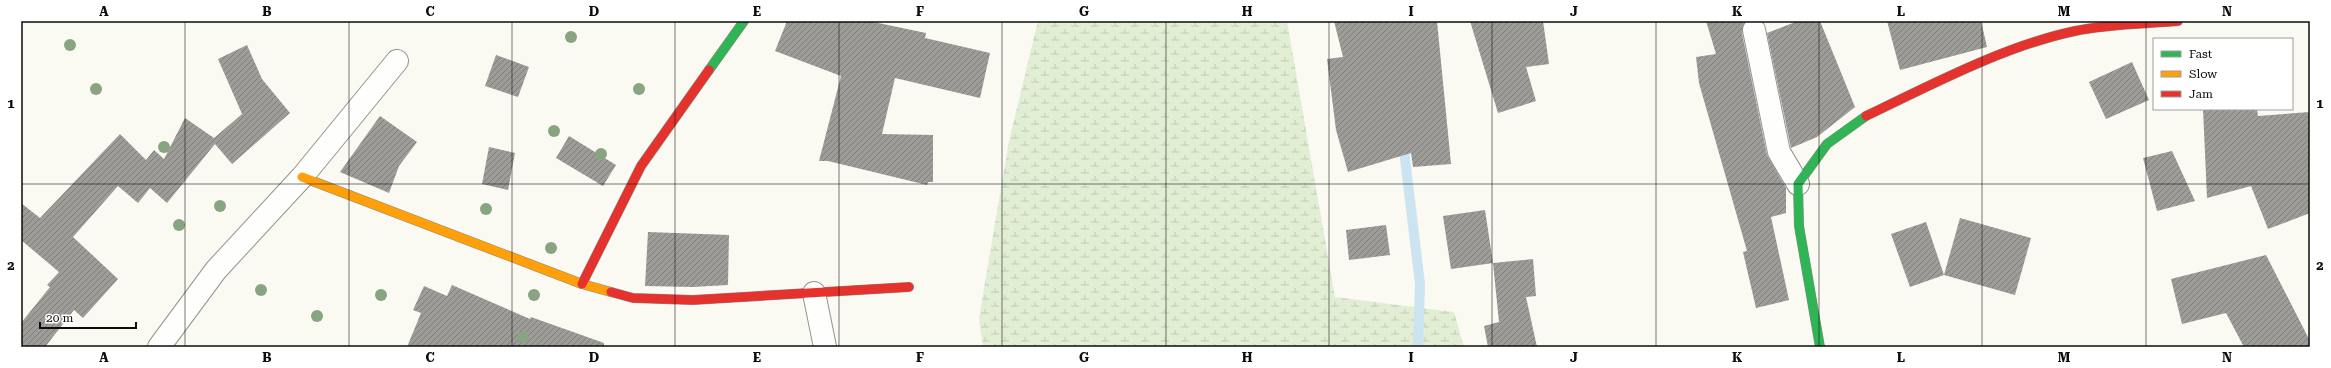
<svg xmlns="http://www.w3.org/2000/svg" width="2331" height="368" viewBox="0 0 2331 368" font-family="'Roboto Serif',serif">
	<defs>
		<pattern id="wetland-marsh" width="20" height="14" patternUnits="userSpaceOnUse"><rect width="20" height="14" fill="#e2eed4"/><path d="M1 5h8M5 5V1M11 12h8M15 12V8" fill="none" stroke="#c1cbb5"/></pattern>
		<pattern id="building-hatch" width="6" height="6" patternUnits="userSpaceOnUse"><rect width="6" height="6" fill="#9e9c98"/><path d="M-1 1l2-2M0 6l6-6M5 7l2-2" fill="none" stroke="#7f7e7a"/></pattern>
	</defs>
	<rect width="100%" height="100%" fill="#faf9f2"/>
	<path fill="url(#wetland-marsh)" d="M 1038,21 L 1287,21 L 1335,297 L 1454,312 L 1464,347 L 983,347 L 979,318 L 1009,141 Z"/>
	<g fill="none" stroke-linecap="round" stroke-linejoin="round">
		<path stroke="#cce3f1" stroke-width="10" d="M 1403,142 L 1420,284 L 1418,347"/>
	</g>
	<path fill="url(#building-hatch)" d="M 787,21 L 869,21 L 926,33 L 925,38 L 990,53 L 980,98 L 895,78 L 882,134 L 933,135 L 933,182 L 928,182 L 927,185 L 828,161 L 819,161 L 841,76 L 775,51 Z
		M 1334,21 L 1437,21 L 1451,164 L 1413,167 L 1411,153 L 1348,172 L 1336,130 L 1327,59 L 1343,57 Z
		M 1470,21 L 1543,21 L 1549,64 L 1526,67 L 1536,101 L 1498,113 Z
		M 1706,21 L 1745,21 L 1742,33 L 1767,155 L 1786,188 L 1786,213 L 1771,217 L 1789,300 L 1756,308 L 1743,252 L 1747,251 L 1699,83 L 1696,57 L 1716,54 Z
		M 1798,21 L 1820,21 L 1855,107 L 1817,137 L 1791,148 L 1767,33 Z
		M 1887,21 L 1981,21 L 1987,47 L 1900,70 Z
		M 247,45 L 262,79 L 290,113 L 232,164 L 215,144 L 167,203 L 150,188 L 138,203 L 118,186 L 73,237 L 118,279 L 83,318 L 74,310 L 45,347 L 21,347 L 21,323 L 50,287 L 47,285 L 59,272 L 21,240 L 21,203 L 40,218 L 120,134 L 146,160 L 154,150 L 164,159 L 185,118 L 214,138 L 242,114 L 218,59 Z
		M 496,55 L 529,67 L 518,97 L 485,86 Z
		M 2132,62 L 2149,100 L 2106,119 L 2089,82 Z
		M 2203,109 L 2257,109 L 2258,116 L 2310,112 L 2310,213 L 2268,229 L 2251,186 L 2207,198 Z
		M 380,116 L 417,142 L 399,166 L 389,193 L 340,172 Z
		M 569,136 L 616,165 L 603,186 L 556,158 Z
		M 489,147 L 515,153 L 508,190 L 482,184 Z
		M 2172,151 L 2195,201 L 2157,211 L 2143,158 Z
		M 1485,210 L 1493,263 L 1451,269 L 1443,216 Z
		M 1960,218 L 2031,238 L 2015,295 L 1944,275 Z
		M 1926,222 L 1944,275 L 1910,287 L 1891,234 Z
		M 1386,225 L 1390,255 L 1349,260 L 1346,230 Z
		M 648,232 L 729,235 L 728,285 L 693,287 L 645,286 Z
		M 2266,255 L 2310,341 L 2310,347 L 2244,347 L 2226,313 L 2182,324 L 2171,279 Z
		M 1533,259 L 1536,296 L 1526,297 L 1537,347 L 1488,347 L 1484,326 L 1499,322 L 1493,263 Z
		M 452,285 L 530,319 L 531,317 L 604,343 L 604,347 L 407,347 L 421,313 L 413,310 L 424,286 L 447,296 Z"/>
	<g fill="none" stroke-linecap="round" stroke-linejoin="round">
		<g stroke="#949390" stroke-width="24">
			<path id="street" d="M 1754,30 L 1779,152 L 1798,184
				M 814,293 L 825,347
				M 159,347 L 216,270 L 302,177 L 397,61"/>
		</g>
		<g stroke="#8a8a87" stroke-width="10">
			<path id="fast" d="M 709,70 L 744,21
				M 1820,347 L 1799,226 L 1798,184 L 1827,144 L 1866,116"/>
		</g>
		<g stroke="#8a8a87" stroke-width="10">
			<path id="slow" d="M 302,177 L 582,284 L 611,292"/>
		</g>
		<g stroke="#8a8a87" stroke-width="10">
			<path id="jam" d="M 1866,116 C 1931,85 2004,46 2075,31 C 2107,24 2145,24 2178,21
				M 582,284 L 641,166 L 709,70
				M 611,292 L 633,298 L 693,300 L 909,287"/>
		</g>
		<use href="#street" stroke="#fefefd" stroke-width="22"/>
		<use href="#fast" stroke="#30b455" stroke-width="9"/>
		<use href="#slow" stroke="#ff9f0a" stroke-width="9"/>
		<use href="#jam" stroke="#e5322d" stroke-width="9"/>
	</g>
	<g fill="#89a480">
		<circle cx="571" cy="37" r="6"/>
		<circle cx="70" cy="45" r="6"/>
		<circle cx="96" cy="89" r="6"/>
		<circle cx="639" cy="89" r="6"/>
		<circle cx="554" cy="131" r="6"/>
		<circle cx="164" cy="147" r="6"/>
		<circle cx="601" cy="154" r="6"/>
		<circle cx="220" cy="206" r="6"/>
		<circle cx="486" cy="209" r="6"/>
		<circle cx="179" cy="225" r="6"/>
		<circle cx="551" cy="248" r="6"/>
		<circle cx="261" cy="290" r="6"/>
		<circle cx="381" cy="295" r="6"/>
		<circle cx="534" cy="295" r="6"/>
		<circle cx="317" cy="316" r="6"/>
		<circle cx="523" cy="337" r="6"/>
	</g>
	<path fill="none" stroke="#0d0d0d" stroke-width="1" stroke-opacity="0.55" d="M 185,21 L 185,347M 349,21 L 349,347M 512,21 L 512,347M 675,21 L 675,347M 839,21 L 839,347M 1002,21 L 1002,347M 1166,21 L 1166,347M 1329,21 L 1329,347M 1492,21 L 1492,347M 1656,21 L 1656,347M 1819,21 L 1819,347M 1982,21 L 1982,347M 2146,21 L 2146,347M 21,184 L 2310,184"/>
	<rect width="2331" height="368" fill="none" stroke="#ffffff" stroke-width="44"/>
	<rect x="2153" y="38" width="140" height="72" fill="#ffffff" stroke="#9e9e9e"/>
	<rect x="2161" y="51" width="20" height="6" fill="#30b455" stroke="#9e9e9e"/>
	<text x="2189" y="58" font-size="12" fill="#0d0d0d">Fast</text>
	<rect x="2161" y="71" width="20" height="6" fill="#ff9f0a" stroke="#9e9e9e"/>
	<text x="2189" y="78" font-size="12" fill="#0d0d0d">Slow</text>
	<rect x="2161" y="91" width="20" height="6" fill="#e5322d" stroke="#9e9e9e"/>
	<text x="2189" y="98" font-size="12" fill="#0d0d0d">Jam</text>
	<path d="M40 322v6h96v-6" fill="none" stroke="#0d0d0d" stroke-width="2"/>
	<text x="46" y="322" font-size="12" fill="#0d0d0d" stroke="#ffffff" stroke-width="3" paint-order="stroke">20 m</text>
	<rect x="22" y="22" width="2287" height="324" fill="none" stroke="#0d0d0d" stroke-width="1.5"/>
	<g font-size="13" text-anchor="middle" font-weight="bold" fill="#0d0d0d">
		<text x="104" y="16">A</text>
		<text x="267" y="16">B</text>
		<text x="430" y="16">C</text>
		<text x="594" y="16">D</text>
		<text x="757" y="16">E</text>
		<text x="920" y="16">F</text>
		<text x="1084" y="16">G</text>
		<text x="1247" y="16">H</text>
		<text x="1411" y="16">I</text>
		<text x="1574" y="16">J</text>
		<text x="1737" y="16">K</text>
		<text x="1901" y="16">L</text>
		<text x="2064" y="16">M</text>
		<text x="2227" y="16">N</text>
		<text x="11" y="108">1</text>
		<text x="2320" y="108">1</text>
		<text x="11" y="270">2</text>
		<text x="2320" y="270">2</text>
		<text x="104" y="362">A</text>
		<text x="267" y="362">B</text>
		<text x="430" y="362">C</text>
		<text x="594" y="362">D</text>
		<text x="757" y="362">E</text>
		<text x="920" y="362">F</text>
		<text x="1084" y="362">G</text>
		<text x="1247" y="362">H</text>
		<text x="1411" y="362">I</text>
		<text x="1574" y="362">J</text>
		<text x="1737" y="362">K</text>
		<text x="1901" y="362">L</text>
		<text x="2064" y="362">M</text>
		<text x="2227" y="362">N</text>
	</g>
</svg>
